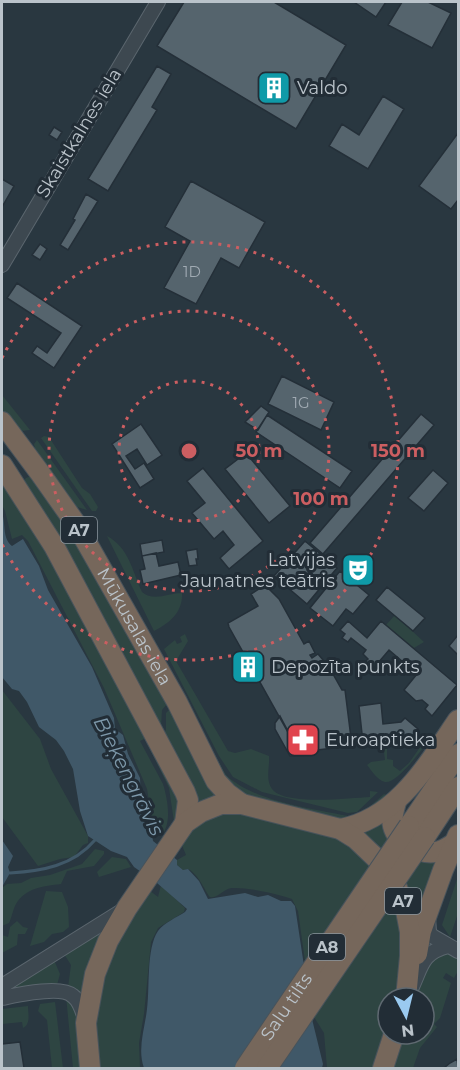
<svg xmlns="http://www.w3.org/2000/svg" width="460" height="1070" viewBox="0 0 460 1070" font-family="Montserrat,sans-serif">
	<rect width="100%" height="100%" fill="#293740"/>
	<path fill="#2e4542" d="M 2,395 L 30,430 L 21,431 L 2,411 Z
		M 44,436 L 49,437 L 82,488 L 90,494 L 98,507 L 96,511 L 92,511 L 41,438 Z
		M 37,440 L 87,510 L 77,507 L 35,449 L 34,444 Z
		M 2,475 L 29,515 L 150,736 L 140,741 L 163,784 C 167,797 172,821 163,833 L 154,831 L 147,789 L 104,688 L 28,541 L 22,535 L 12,539 L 5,511 L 2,505 Z
		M 31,476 L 74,534 L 167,704 L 162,710 L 161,727 L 23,482 L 26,478 Z
		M 107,536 C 129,548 132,570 142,592 C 153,602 169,593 182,593 C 183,612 170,623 154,631 Z
		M 395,615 L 424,642 L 414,648 L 386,625 Z
		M 185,634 L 188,641 L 176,661 L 228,751 L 235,753 L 251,749 L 269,756 C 270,767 265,779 272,789 C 285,806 349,798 370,797 L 370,791 L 378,792 L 357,812 L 348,813 L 262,792 L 233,777 L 219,756 L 164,649 L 175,640 L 177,644 L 182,642 L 180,637 Z
		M 2,690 L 40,739 L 51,769 L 88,836 L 88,843 L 83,845 L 74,857 L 60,859 L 38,866 L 2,817 Z
		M 184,701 L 226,775 C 254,802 315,809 352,817 L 359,816 L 384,794 L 389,796 L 390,798 L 361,818 L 350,821 L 329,819 L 239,794 L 224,783 L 214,770 L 203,747 L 199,732 L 183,702 Z
		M 170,709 L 217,797 L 199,805 L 161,735 L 166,730 L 166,713 Z
		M 430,733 L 433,735 C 425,745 398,784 385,782 C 377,780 372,771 367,765 L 371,762 L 385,760 L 383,744 L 387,744 L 387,759 L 393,760 L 393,766 L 400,771 L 409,763 Z
		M 151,741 C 162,763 190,797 174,822 L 169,788 L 148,745 Z
		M 228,810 L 346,840 L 371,864 L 305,961 L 298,911 L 292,899 C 277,894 247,887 232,888 C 224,888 218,899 210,897 C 207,895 199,874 188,869 L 183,870 L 177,865 L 177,860 L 186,855 L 181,843 L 197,824 Z
		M 387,815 L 392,833 L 379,851 L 360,832 Z
		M 95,849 L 104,851 L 104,854 L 94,866 L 67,871 L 61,884 C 44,886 25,888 16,904 C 13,909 12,917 9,923 L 2,926 L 2,888 L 7,884 L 21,883 L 31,878 L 50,875 L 82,864 Z
		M 444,854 L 417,932 L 404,883 L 424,855 Z
		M 112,857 L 126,859 L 131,867 L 99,877 L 97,872 Z
		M 458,876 L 458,913 L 450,937 L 442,925 Z
		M 161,885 L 185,908 L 184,912 L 158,928 L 151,942 L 144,1014 L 139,1043 L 140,1068 L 98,1068 L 94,1029 L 102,978 L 117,942 L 149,890 L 158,897 Z
		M 46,891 L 62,892 L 68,907 L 69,927 L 63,932 L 52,934 L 44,942 L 30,946 Z
		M 395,900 L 403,941 L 397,998 L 388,998 L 388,1025 L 374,1068 L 327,1068 L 324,1033 L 314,1017 Z
		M 17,921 L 23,927 L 28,928 L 25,934 L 18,934 L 17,945 L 2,953 L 2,935 L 8,937 L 10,927 Z
		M 99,933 L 101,935 L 82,997 L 68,987 L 71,965 L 64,954 Z
		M 441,951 L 458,956 L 458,971 L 454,978 L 446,973 L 443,978 L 451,983 L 440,1018 L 434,1024 L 437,1027 L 420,1048 L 413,1068 L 393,1068 L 404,1034 L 424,1034 L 424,998 L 416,998 L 428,960 Z
		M 54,960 L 60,974 L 57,985 L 14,990 L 13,986 Z
		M 66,996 C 84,1011 81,1047 83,1068 L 73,1068 Z
		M 55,1002 L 63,1068 L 52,1068 L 47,1020 L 38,1011 L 40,1004 Z
		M 28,1006 C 28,1014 31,1024 23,1028 L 22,1022 L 2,1024 L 2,1009 Z"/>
	<path fill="#405868" d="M 2,513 C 6,524 2,538 12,546 L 23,539 L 39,566 L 48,590 L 92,667 L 114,718 L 115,729 L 123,735 L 128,754 L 140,778 L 141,799 L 149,813 L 153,841 L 177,860 L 177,865 L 183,870 L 188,869 L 199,881 L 208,899 L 245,893 L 258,897 L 268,895 L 281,901 L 291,901 L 295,906 L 312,1019 L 323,1064 L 322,1068 L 144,1068 C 137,1049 145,1028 147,1009 C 150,987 146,949 158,931 C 164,923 177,917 185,912 L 187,909 L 157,883 L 134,867 L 127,857 L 111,851 L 88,836 L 80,811 L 73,769 L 64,751 L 56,740 L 39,727 L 27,702 L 19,691 L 12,689 L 2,677 Z
		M 2,840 L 13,856 L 8,867 L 10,873 L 2,887 Z"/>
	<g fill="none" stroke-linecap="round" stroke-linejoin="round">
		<path stroke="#405868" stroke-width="3" d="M 10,873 C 42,871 73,866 95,840"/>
	</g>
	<path fill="#55646d" stroke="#242f38" stroke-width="1.5" d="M 184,2 L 274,2 L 346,45 L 296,129 L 157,46 Z
		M 354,2 L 386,2 L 376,17 Z
		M 402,2 L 428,2 L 451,13 L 432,48 L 388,25 Z
		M 157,66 L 171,74 L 152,107 L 157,110 L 108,191 L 88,179 Z
		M 383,96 L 404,109 L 368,169 L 329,146 L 342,124 L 359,135 Z
		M 54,127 L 62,132 L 57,140 L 49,135 Z
		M 458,133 L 458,200 L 451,209 L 419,186 Z
		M 2,179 L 14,186 L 2,207 Z
		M 191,181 L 265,222 L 239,268 L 221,258 L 196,304 L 164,288 L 190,241 L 165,227 Z
		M 86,194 L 98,201 L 68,250 L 60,245 L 75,220 L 73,219 Z
		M 40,244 L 47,249 L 40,260 L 32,255 Z
		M 17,283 L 82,326 L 54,368 L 32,353 L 37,346 L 47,353 L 61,333 L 7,298 Z
		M 282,376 L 334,402 L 321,430 L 268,404 Z
		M 261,406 L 269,412 L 258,430 L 245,422 Z
		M 421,414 L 434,425 L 323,554 L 310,543 Z
		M 267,415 L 352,471 L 340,488 L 256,432 Z
		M 141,424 L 162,455 L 147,465 L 137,449 L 126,456 L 135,469 L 144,463 L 154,479 L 140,488 L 112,444 Z
		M 246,453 L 290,506 L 269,523 L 225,469 Z
		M 203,468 L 263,541 L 229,569 L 220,558 L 234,545 L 223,531 L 214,539 L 192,513 L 205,503 L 187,481 Z
		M 433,470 L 448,483 L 424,511 L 408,498 Z
		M 162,540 L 164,552 L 142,556 L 140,544 Z
		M 305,541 L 337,568 L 307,604 L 274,576 Z
		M 197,549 L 198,559 L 196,559 L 197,565 L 189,566 L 186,551 Z
		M 156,553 L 159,566 L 178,562 L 181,575 L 143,584 L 140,570 L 145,569 L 142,556 Z
		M 340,571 L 369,595 L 353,614 L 346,609 L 333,626 L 310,608 Z
		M 265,585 L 279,599 L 304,644 L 309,641 L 315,653 L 310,655 L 312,658 L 318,654 L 329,667 L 342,690 L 345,690 L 352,746 L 299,752 L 229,627 L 228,623 L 258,606 L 251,594 Z
		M 387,587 L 425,618 L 413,631 L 376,600 Z
		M 348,621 L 367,638 L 381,621 L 457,685 L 432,716 L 425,709 L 428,705 L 422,700 L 416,701 L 404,690 L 417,674 L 389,650 L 372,670 L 364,663 L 368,659 L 363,654 L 366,650 L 351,638 L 348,642 L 342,638 L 345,634 L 340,630 Z
		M 458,635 L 458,655 L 449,646 Z
		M 248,661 L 254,670 L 248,673 L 243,664 Z
		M 381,703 L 383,724 L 401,722 L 405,718 L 418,729 L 411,740 L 363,743 L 359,706 Z
		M 280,716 L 299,752 L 319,751 L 310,755 L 290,756 L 275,729 L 275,723 Z
		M 20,1042 L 24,1068 L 2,1068 L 2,1044 Z
		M 457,1059 L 458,1068 L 444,1068 L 450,1063 Z"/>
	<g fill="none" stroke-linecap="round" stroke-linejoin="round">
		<g stroke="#5b666e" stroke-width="16">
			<path id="minor" d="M 2,265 L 158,2
				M 428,917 L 429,932 L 432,936 L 458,951
				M 2,986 L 125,909
				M 411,989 C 422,966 421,953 448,946
				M 2,998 C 17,995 61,985 73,996 C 81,1002 83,1013 86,1022"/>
		</g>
		<g stroke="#48535b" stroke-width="22">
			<g id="highway">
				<path id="s1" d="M 2,422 L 40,473 L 76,524 L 177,702 L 216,781 L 227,793 L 242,804"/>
				<path d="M 2,465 L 54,546 L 185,792 L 188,800 L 185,823"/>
				<path d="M 396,802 C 394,810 391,818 393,826 C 397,842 420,855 436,852 C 442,851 447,848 453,844"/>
				<path d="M 409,826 L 458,754"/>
				<path d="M 340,829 C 397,819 428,764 458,720"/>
				<path d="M 425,837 L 458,787"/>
				<path d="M 417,954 L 421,931 L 443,870 L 458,835"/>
				<path d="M 90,1068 L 86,1023 L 95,974 L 108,941 L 127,908 L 185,823 L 201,812 L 221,804 L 242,804 L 340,829 L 356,839 L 379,861 L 394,880 L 406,911 L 410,932 L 410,956 L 406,998"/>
				<path d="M 383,1068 L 394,1034"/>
			</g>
		</g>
		<use href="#minor" stroke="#3d4850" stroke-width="14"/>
		<use href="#highway" stroke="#76675b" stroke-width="20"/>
		<g stroke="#48535b" stroke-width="22" stroke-linecap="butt">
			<g id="highway-bridge">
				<path id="s2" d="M 245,1068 L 409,826"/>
				<path d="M 267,1068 L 425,837"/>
			</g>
		</g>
		<use href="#highway-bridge" stroke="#76675b" stroke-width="20"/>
	</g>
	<g fill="none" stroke="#cc5e61" stroke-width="3" stroke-dasharray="3 6">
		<circle cx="189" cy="451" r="70"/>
		<circle cx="189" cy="451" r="140"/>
		<path d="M2 358A209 209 0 1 1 2 544"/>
	</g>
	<defs>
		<g id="building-square" transform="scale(1.725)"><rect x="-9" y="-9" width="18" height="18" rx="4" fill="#0f9aa8" stroke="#222d36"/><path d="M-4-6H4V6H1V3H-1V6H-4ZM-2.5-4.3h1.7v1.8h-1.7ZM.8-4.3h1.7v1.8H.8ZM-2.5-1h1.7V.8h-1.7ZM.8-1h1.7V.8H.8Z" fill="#fff"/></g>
		<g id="theatre-square" transform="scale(1.725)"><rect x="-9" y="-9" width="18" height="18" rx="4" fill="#0f9aa8" stroke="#222d36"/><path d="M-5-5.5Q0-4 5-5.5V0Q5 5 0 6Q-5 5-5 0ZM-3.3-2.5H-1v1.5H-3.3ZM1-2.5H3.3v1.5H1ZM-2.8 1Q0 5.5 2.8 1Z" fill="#fff"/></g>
		<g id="pharmacy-square" transform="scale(1.725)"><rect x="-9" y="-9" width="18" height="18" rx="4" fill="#e0444e" stroke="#222d36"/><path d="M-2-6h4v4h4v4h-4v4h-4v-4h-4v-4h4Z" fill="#fff"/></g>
	</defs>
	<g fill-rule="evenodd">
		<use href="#building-square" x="274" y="88"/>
		<use href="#theatre-square" x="358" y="570"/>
		<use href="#building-square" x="248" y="667"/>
		<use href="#pharmacy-square" x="303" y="740"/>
	</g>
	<g text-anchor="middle" stroke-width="6" stroke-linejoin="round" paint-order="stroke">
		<g font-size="15" fill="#a1abb3">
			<text x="192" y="277">1D</text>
			<text x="301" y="408">1G</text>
		</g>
		<g fill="#222d36" stroke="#8c969e" stroke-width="1.5">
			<rect x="61" y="517" width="36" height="26" rx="4.5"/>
			<rect x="385" y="888" width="36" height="26" rx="4.5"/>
			<rect x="309" y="934" width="36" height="26" rx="4.5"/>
		</g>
		<g font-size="16" font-weight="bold" fill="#bac3ca">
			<text x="79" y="536">A7</text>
			<text x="403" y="907">A7</text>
			<text x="327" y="953">A8</text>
		</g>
		<g font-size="18" fill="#bac3ca" stroke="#222d36" text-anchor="start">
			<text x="297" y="94">Valdo</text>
			<text x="335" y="566" text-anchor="end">Latvijas<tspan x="335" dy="21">Jaunatnes teātris</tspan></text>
			<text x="271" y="673">Depozīta punkts</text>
			<text x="326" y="746">Euroaptieka</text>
		</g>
		<g font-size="18" fill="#bac3ca" stroke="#222d36">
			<text transform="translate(79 133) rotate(-59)" y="6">Skaistkalnes iela</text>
			<text dy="6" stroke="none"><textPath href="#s1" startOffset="244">Mūkusalas iela</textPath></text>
			<text dy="6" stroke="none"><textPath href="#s2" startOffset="74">Salu tilts</textPath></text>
		</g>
		<g font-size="20" font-style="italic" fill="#7d98aa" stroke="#222d36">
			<text transform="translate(129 776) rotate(63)" y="7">Bieķengrāvis</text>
		</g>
	</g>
	<circle cx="189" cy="451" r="9" fill="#cc5e61" stroke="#222d36" stroke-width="3"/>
	<g font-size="18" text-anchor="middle" font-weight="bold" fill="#cc5e61" stroke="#222d36" stroke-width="6" stroke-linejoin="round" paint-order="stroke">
		<text x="259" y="457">50 m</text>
		<text x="398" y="457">150 m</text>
		<text x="321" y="505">100 m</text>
	</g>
	<rect width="460" height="1070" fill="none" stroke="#bac3ca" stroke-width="6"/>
	<g transform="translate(406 1016) rotate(173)"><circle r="28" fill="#222d36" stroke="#5f6971" stroke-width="1.5"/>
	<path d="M0-4.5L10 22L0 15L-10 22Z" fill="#9acaf0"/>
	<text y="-9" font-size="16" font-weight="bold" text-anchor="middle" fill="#bac3ca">N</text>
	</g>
</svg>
